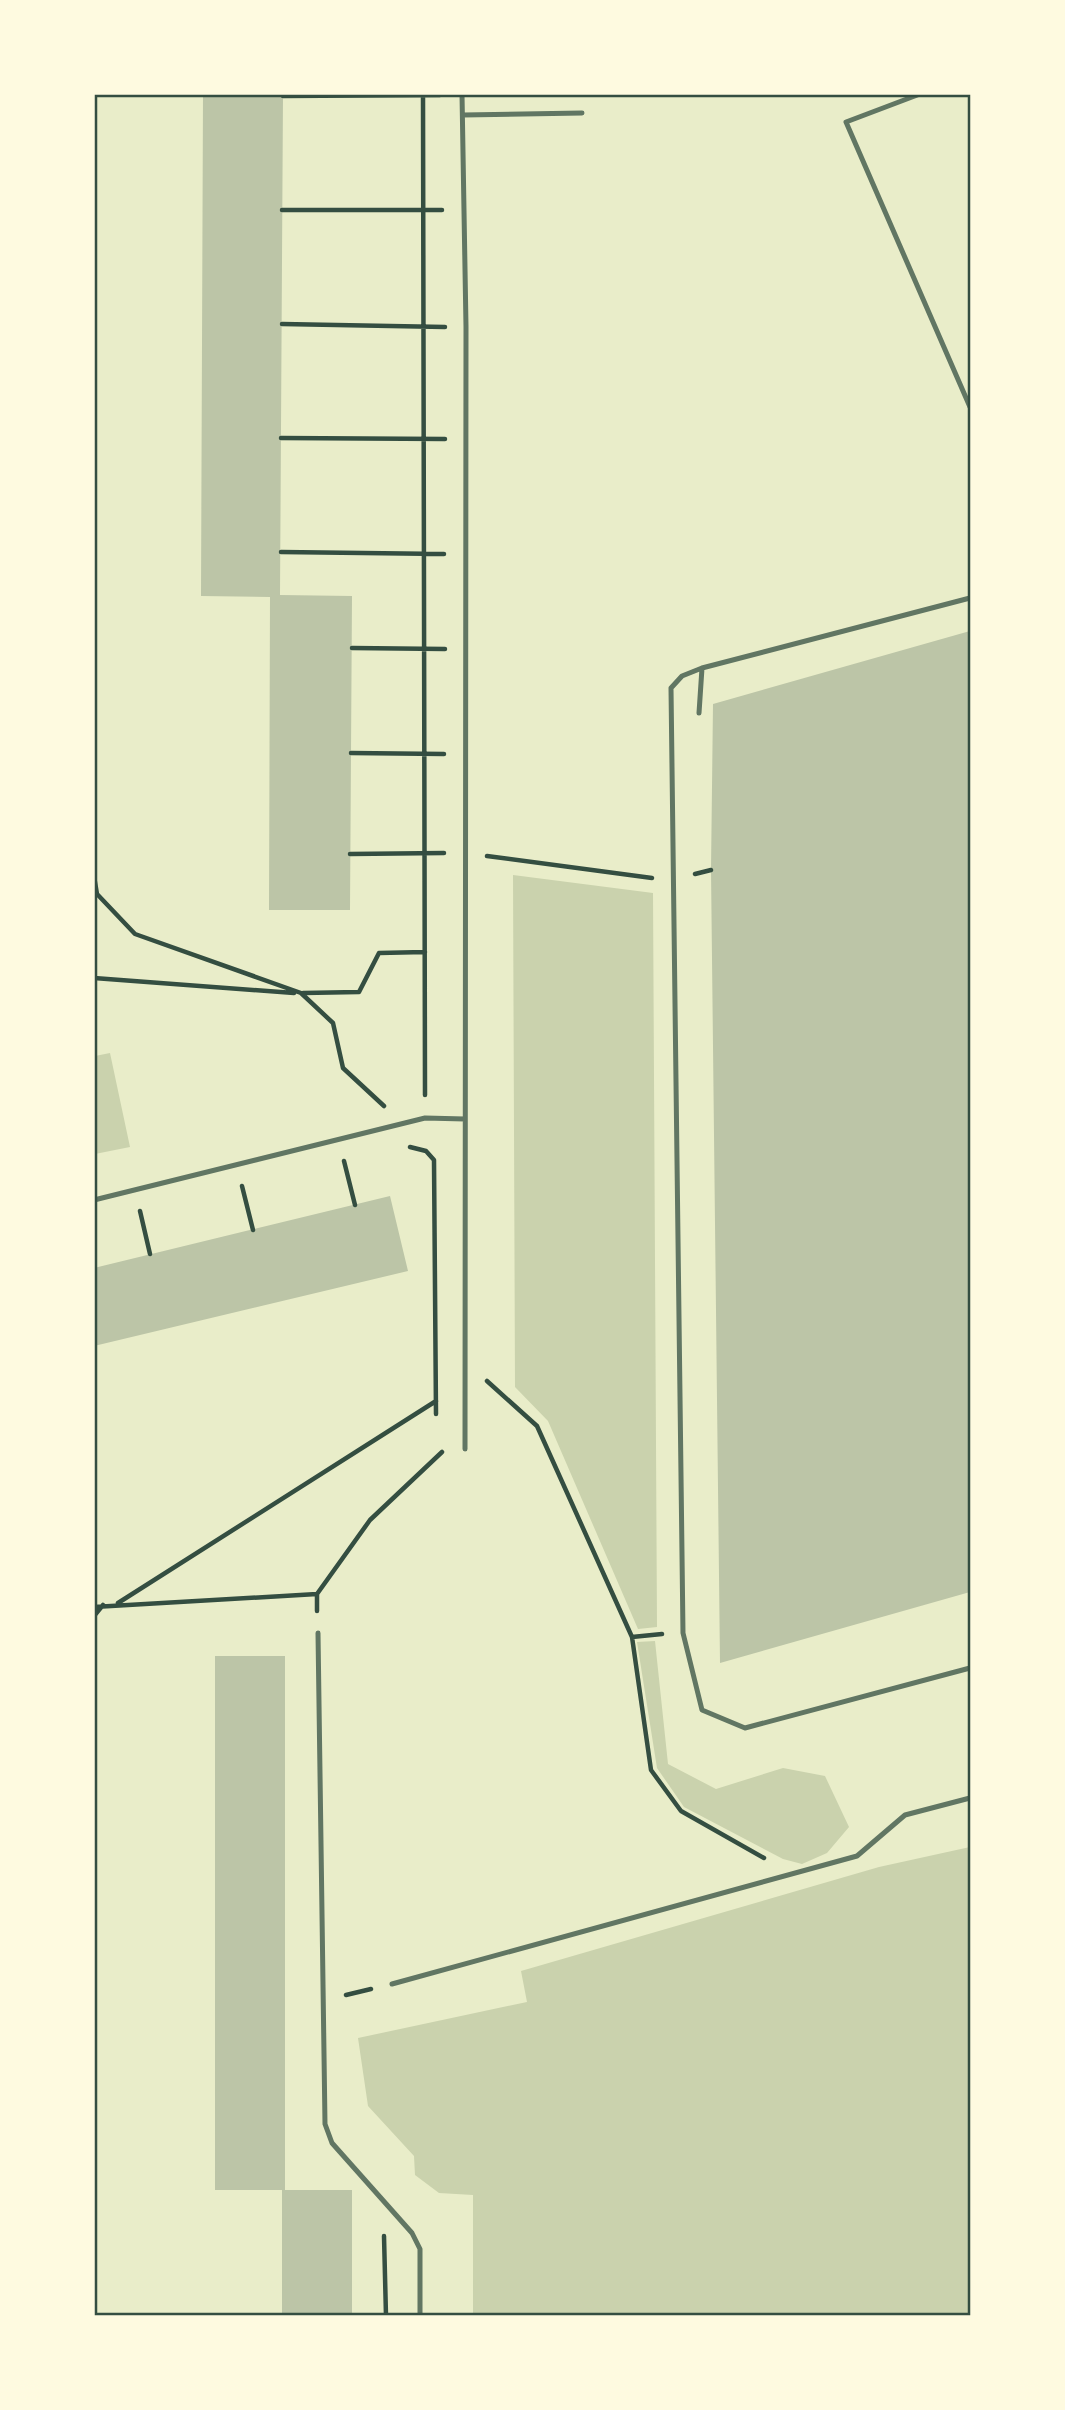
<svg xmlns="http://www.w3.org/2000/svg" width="1065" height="2410" viewBox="0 0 1065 2410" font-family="Barlow,sans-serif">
	<rect width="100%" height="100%" fill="#e9edc9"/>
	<path fill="#cad2ad" d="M 513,875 L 653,893 L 657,1627 L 638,1629 L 548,1421 L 515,1387 Z
		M 110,1053 L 130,1147 L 95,1154 L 95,1056 Z
		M 655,1641 L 668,1764 L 716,1789 L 783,1768 L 825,1776 L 849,1827 L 827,1853 L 802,1864 L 783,1859 L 684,1807 L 657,1768 L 637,1642 Z
		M 970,1847 L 970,2315 L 473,2315 L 473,2195 L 439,2193 L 415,2175 L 414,2156 L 368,2106 L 358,2038 L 527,2002 L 521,1971 L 879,1867 Z"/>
	<path fill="#bcc5a7" d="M 203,94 L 283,94 L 280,595 L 352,596 L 350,910 L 269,910 L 270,597 L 201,596 Z
		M 970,631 L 970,1592 L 720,1663 L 711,870 L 713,704 Z
		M 390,1196 L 408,1271 L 94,1346 L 94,1268 Z
		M 215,1656 L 285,1656 L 285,2190 L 352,2190 L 352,2316 L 282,2316 L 282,2190 L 215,2190 Z"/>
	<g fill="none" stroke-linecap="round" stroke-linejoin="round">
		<path stroke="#344e41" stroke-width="4.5" d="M 423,94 L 425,1095
			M 283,96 L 440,95
			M 282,210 L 442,210
			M 282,324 L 445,327
			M 281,438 L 445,439
			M 281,552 L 444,554
			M 352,648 L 445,649
			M 351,753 L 444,754
			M 350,854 L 444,853
			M 487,856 L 652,878
			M 695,874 L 711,870
			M 94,876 L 97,894 L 135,934 L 301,993 L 333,1023 L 343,1068 L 384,1106
			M 94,978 L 294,993
			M 303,993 L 359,992 L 379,953 L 425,952
			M 410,1147 L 426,1151 L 434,1160 L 436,1414
			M 344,1161 L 355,1205
			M 242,1186 L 253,1230
			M 140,1211 L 150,1254
			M 487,1381 L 537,1426 L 632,1637 L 651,1770 L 681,1811 L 764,1858
			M 317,1594 L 317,1611
			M 118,1603 L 436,1401
			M 94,1607 L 317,1594 L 370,1520 L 442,1452
			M 94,1616 L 103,1605
			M 632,1637 L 662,1634
			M 346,1995 L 371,1989
			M 384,2236 L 386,2316"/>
		<path stroke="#617663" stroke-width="5" d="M 462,94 L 466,327 L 465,1449
			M 920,94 L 846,122 L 970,407
			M 463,115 L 582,113
			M 702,668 L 682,676 L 671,688 L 683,1633 L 702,1710 L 745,1728 L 970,1668
			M 699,713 L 702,668 L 970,598
			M 94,1200 L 425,1118 L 465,1119
			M 318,1633 L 325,2124 L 332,2143 L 412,2233 L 420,2249 L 420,2316
			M 392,1984 L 857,1856 L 905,1815 L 970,1798"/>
	</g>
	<rect width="1065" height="2410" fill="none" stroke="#fefae0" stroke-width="192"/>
	<rect x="96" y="96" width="873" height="2218" fill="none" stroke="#344e41" stroke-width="2.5"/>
</svg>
